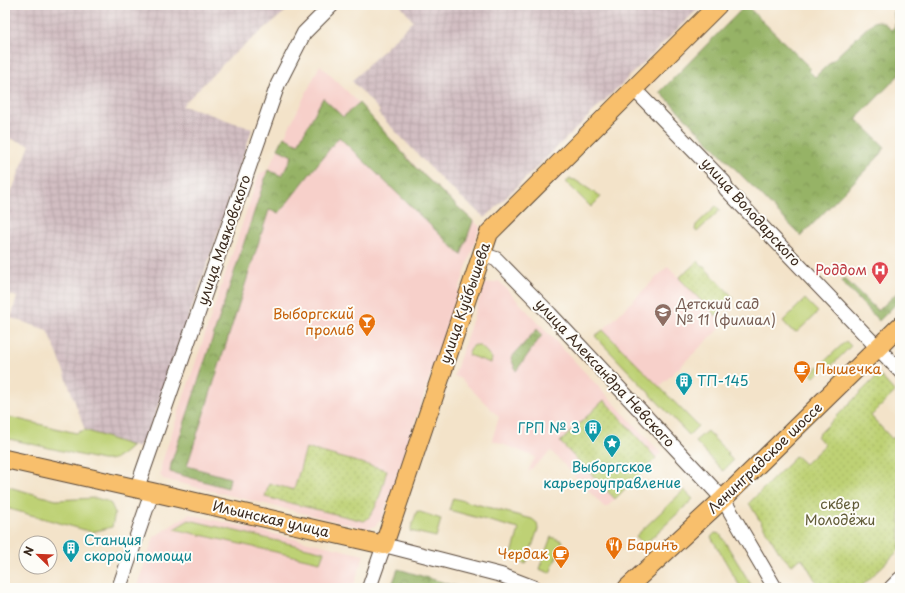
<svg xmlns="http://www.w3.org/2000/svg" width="905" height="593" viewBox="0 0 905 593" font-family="'Playpen Sans',sans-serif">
	<defs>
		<pattern id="industrial-grid" width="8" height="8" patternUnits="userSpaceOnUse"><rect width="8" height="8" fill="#d2bec2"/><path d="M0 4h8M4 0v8" fill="none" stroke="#b5a3a6"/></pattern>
		<pattern id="forest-crowns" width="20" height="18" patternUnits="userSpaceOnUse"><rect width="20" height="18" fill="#96b366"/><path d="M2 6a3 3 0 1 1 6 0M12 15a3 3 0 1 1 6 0" fill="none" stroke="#7c9253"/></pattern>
		<pattern id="park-dots" width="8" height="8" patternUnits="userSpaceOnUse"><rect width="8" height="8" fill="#bed174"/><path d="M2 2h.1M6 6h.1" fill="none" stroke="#a4b464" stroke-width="1.8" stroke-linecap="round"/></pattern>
	</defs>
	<rect width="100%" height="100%" fill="#fdfcf7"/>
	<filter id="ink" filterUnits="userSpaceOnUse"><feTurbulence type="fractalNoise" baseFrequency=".025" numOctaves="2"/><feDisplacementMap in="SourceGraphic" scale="8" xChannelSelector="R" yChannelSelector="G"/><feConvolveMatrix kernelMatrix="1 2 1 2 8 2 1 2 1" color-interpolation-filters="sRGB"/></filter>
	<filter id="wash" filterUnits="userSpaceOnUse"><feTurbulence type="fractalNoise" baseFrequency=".012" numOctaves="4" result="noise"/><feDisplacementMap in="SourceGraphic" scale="16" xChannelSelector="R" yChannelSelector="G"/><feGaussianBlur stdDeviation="0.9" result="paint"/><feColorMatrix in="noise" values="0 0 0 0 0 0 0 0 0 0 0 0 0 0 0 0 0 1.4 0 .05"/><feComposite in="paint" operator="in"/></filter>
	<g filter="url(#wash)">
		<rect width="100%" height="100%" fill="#f3e3c9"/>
		<path fill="#f7d0ca" d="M 320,65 L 359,103 L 416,167 L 480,227 L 383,517 L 375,526 L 367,529 L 163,479 L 160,474 L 162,462 L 259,174 L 268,170 Z
			M 668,266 L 724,324 L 659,387 L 603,330 Z
			M 499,281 L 661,453 L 607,507 L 604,507 L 551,451 L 527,473 L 535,457 L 492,440 L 499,417 L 460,378 L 454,376 L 484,284 Z
			M 189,514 L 364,555 L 353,588 L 136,588 L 154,537 Z"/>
		<path fill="url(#industrial-grid)" d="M 5,5 L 306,5 L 286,11 L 228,59 L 182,106 L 198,110 L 252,129 L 213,248 L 152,423 L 148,433 L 137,448 L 132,444 L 132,446 L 85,430 L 58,355 L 47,330 L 11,318 L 17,297 L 5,293 L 5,208 L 30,145 L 5,137 Z
			M 400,5 L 702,5 L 485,218 L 446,184 L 378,113 L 380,111 L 352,81 L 413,21 Z"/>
		<path fill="#bed174" stroke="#7c7e49" d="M 570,179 L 575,180 L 601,197 L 591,207 L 566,182 Z
			M 716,206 L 720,210 L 697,232 L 695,230 L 696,225 Z
			M 805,299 L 818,312 L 797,332 L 791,330 L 783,321 Z
			M 603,330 L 698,426 L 689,435 L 595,336 Z
			M 846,341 L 851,346 L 830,367 L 827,364 L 814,377 L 811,374 Z
			M 475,345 C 482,345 487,353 492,358 L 491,363 L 468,355 L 472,347 Z
			M 5,416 L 76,433 L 85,430 L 132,446 C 121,456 116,461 102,460 L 5,438 Z
			M 707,431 L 728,453 L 727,454 L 733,461 L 723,471 L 695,441 Z
			M 5,486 L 56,500 L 96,498 L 106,501 L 111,504 L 115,513 L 112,527 L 92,532 L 6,508 L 8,503 L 5,502 Z
			M 684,490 L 693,499 L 644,545 L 636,536 Z
			M 453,498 L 532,519 L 537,523 L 538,529 L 526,564 L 511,558 L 519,529 L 449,510 Z
			M 417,511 L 441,519 L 436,537 L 410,531 Z
			M 189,520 L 324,552 L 320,562 L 174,529 Z
			M 715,533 L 720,534 L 753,588 L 741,588 L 711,537 Z
			M 551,537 L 563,541 L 550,573 L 539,569 Z"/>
		<path fill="url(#forest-crowns)" stroke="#686e42" d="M 746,5 L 810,68 L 808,70 L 815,77 L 873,22 C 883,19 884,24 891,30 L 895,26 L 893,5 L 900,5 L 900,74 L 856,119 L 885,147 L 881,154 L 801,236 L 660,92 Z
			M 323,98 L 343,117 L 359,103 L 415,167 L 473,221 L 461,255 L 339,137 L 279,213 L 269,210 L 187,466 L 230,478 L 228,488 L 170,472 L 171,464 L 268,170 L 282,176 L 292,156 L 278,149 L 284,137 L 298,144 Z
			M 844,278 L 878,311 L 900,290 L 900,300 L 879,321 L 841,281 Z
			M 537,329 L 542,335 L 516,371 L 511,358 Z
			M 398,569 L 462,588 L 416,588 L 401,583 L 399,588 L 391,588 Z"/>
		<path fill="url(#park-dots)" stroke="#7c7e49" d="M 698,261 L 734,298 L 716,316 L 679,278 Z
			M 879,374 L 895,392 L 871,416 L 892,439 L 900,431 L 900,481 L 897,483 L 900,487 L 900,549 L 860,588 L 820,588 L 802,558 L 791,565 L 779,552 L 749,503 L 796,456 L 805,464 L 825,445 L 817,436 Z
			M 604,400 L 656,458 L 615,499 L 560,442 Z
			M 306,448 L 387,470 C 383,483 377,515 364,521 L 265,497 L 269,483 L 294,490 Z"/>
	</g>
	<g filter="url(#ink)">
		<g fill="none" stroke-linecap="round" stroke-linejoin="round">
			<g stroke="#574638" stroke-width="16">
				<path id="minor" d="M 634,89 L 724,182 L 726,189 L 900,371
					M 481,254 L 496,259 L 550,314 L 723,499 L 775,588
					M 137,488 L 278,84 L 304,33 L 332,5
					M 119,588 L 152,492
					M 369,588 L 384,545 L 501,575 L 535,588
					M 891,588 L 900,579"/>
			</g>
			<g stroke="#574638" stroke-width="20">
				<path id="major" d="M 5,459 L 152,492 L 384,545 L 489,233 L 718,5
					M 627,588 L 723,499 L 900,326"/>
			</g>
			<use href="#minor" stroke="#fff" stroke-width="14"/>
			<use href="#major" stroke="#f8bf6c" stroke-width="18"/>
		</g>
	</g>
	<defs>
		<g id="hospital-pin" transform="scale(0.9)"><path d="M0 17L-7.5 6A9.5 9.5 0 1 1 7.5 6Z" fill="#e0444e" stroke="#fdfcf7"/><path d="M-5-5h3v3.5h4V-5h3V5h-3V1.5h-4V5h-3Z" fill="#fff"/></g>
		<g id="school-pin" transform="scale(0.9)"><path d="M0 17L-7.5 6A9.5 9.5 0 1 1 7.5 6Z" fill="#8d6e63" stroke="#fdfcf7"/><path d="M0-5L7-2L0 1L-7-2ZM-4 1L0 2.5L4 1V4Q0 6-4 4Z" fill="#fff"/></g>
		<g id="bar-pin" transform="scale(0.9)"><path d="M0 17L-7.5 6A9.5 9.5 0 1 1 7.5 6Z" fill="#e8710a" stroke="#fdfcf7"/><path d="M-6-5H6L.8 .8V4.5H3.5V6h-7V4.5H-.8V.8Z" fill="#fff"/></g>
		<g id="cafe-pin" transform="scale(0.9)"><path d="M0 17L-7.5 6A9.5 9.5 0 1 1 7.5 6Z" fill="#e8710a" stroke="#fdfcf7"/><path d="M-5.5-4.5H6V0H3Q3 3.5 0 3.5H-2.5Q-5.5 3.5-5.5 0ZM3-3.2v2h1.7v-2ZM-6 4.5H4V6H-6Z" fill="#fff"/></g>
		<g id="building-pin" transform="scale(0.9)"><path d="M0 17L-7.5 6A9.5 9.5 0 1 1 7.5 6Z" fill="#0f9aa8" stroke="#fdfcf7"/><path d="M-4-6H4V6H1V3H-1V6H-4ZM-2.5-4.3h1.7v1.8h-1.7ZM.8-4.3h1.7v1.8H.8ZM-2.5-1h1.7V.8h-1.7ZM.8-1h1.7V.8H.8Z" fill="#fff"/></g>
		<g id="sight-pin" transform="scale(0.9)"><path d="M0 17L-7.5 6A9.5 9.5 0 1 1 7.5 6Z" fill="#0f9aa8" stroke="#fdfcf7"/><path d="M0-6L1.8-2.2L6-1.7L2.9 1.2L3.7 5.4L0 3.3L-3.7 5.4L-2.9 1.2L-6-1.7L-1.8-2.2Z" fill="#fff"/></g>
		<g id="restaurant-pin" transform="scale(0.9)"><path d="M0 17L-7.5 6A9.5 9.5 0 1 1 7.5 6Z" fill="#e8710a" stroke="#fdfcf7"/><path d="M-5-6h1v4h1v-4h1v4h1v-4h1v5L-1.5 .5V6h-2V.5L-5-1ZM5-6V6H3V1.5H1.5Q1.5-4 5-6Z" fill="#fff"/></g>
	</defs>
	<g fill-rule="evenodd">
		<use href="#hospital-pin" x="880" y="270"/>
		<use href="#school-pin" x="663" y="312"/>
		<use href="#bar-pin" x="367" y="322"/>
		<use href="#cafe-pin" x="802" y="369"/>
		<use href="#building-pin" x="684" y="381"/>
		<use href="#building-pin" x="593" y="428"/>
		<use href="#sight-pin" x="612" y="443"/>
		<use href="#restaurant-pin" x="614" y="545"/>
		<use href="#building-pin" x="71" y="548"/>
		<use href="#cafe-pin" x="561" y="554"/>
	</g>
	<g text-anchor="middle" stroke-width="4" stroke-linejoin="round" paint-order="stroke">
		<g font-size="14" fill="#3b2a1e" stroke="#fdfcf7">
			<text transform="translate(751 212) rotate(48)" y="5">улица Володарского</text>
			<text transform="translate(224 240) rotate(-71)" y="5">улица Маяковского</text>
			<text transform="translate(465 303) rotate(-71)" y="5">улица Куйбышева</text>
			<text transform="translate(605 373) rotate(47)" y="5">улица Александра Невского</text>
			<text transform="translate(765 458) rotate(-44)" y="5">Ленинградское шоссе</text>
			<text transform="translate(271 519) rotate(13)" y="5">Ильинская улица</text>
		</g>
		<g font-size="14" fill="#be3a42" stroke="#fdfcf7" text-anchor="end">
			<text x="867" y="275">Роддом</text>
		</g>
		<g font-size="14" fill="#785e54" stroke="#fdfcf7" text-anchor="start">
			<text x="676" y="309">Детский сад<tspan x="676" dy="16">№ 11 (филиал)</tspan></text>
		</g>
		<g font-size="14" fill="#c56008" stroke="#fdfcf7" text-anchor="end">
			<text x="354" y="319">Выборгский<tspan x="354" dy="16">пролив</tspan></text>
			<text x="815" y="374" text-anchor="start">Пышечка</text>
			<text x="627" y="550" text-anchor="start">Баринъ</text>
			<text x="548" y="559">Чердак</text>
		</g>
		<g font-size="14" fill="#0d838f" stroke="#fdfcf7" text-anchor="start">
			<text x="697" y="386">ТП-145</text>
			<text x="580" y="433" text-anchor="end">ГРП № 3</text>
			<text x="612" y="472" text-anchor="middle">Выборгское<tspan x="612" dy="16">карьероуправление</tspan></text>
			<text x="84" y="545">Станция<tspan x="84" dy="16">скорой помощи</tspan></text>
		</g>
		<g font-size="14" fill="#625c38" stroke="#fdfcf7">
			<text x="840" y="509">сквер<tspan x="840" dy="16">Молодёжи</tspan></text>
		</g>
	</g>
	<rect width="905" height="593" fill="none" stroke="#fdfcf7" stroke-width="20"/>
	<g transform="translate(38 555) rotate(293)"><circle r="19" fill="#fdfcf7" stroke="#afa8a0"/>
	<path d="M0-3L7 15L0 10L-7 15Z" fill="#c8321e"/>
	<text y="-6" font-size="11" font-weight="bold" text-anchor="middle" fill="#3b2a1e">N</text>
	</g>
</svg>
